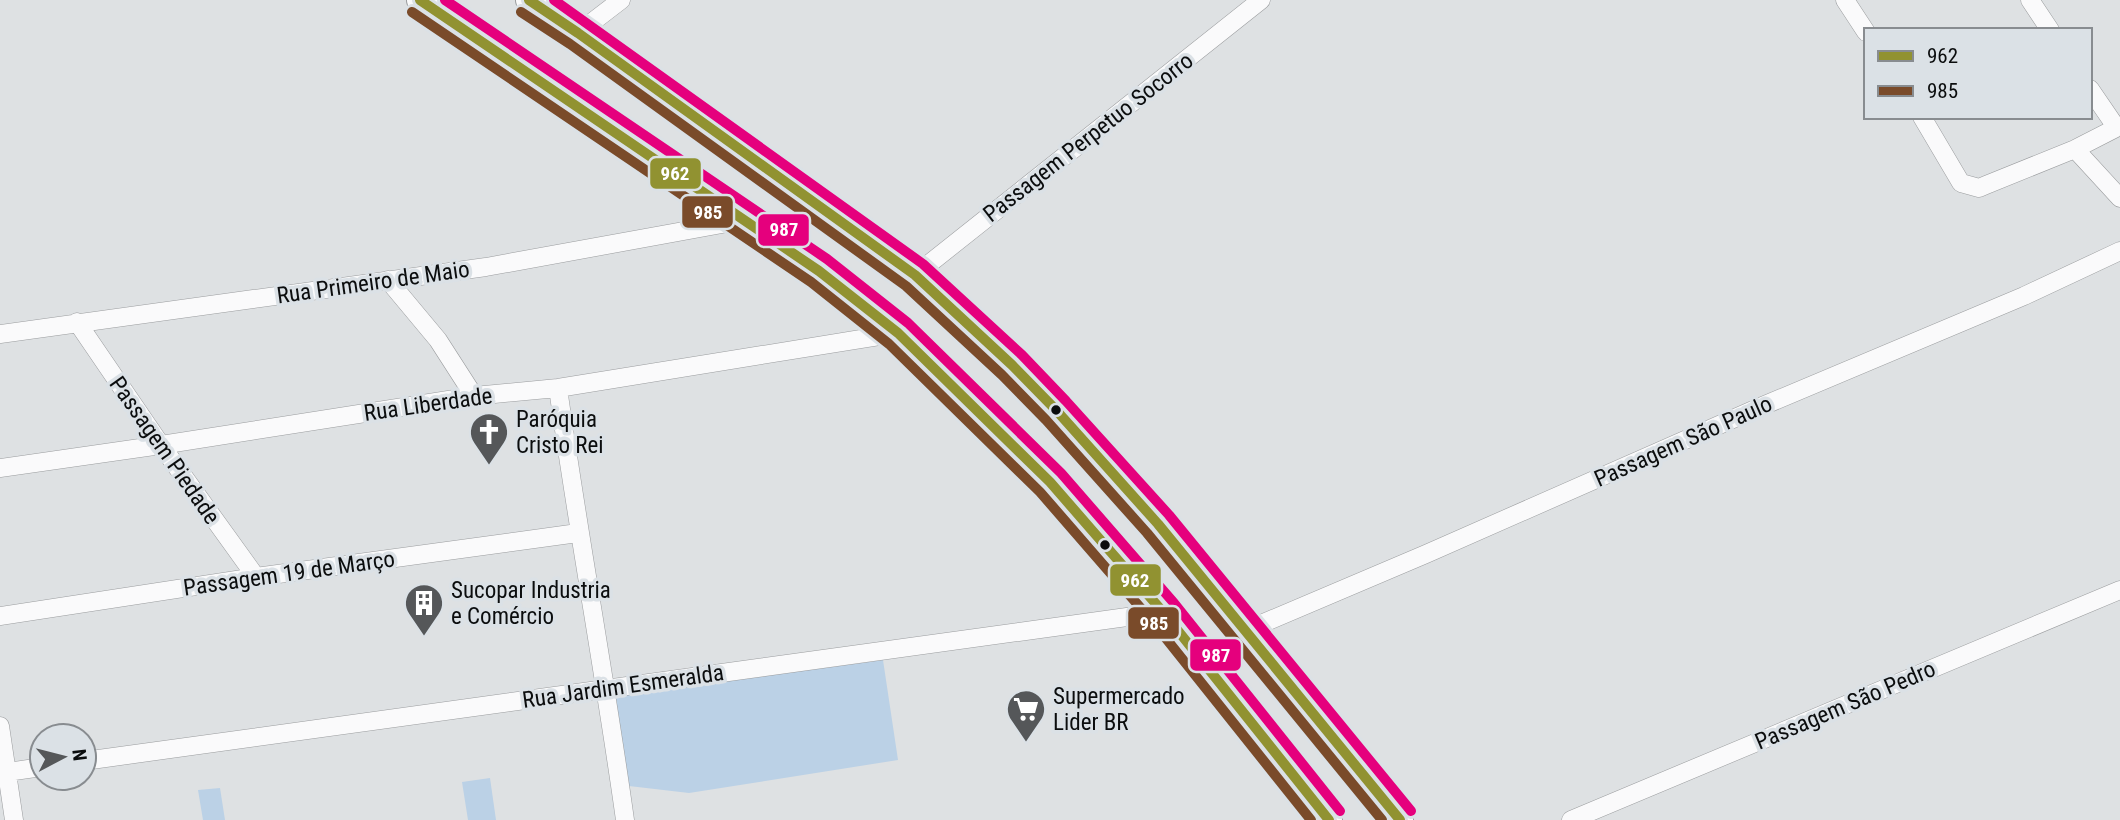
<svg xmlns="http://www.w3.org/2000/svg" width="2120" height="820" viewBox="0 0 2120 820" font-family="'Roboto Condensed',sans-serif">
	<rect width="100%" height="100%" fill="#dee1e3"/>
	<path fill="#bbd1e6" d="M 883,660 L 898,760 L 689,793 L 629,786 L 615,696 Z
		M 490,778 L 496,820 L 468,820 L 462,782 Z
		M 220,788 L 225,820 L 203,820 L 198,790 Z"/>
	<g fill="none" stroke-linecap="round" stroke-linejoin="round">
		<g stroke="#9a9c9e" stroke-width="19">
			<path id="minor" d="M 1845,0 L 1866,32
				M 2030,0 L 2050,30
				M 578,33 L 621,0
				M 2090,89 L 2116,127
				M 1922,117 L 1961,183 L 1979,188 L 1986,185 L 2075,149 L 2120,126
				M 2075,149 L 2120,198
				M 915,275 L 1261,0
				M 388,280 L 438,340 L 474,396
				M 77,322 L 161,445 L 256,577
				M 0,334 L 486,267 L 744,220
				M 558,388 C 578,532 605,676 625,820
				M 0,468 L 161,445 L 474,396 L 558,388 L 898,333
				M 0,616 L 256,577 L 578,533
				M 1247,630 L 1426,554 L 1760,407 L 2024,296 L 2120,251
				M 0,726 L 14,820
				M 84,761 L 1163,612
				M 0,773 L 42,767
				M 1571,820 L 2120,590"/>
		</g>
		<g stroke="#9a9c9e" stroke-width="28">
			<path id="highway" d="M 420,0 L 819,271 L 898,333 L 1050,482 L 1163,612 L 1329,820
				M 529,0 L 578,33 L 915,275 L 1012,365 L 1056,410 L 1158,524 L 1400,820"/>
		</g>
		<use href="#minor" stroke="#fafafb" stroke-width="18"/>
		<use href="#highway" stroke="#fafafb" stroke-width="26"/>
		<g stroke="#dbe1e6" stroke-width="16">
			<path id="bus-1" d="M 420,0 L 819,271 L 898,333 L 1050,482 L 1163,612 L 1329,820
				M 529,0 L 578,33 L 915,275 L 1012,365 L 1056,410 L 1158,524 L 1400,820"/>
		</g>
		<g stroke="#dbe1e6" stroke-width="16">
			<path id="bus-2" d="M 412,12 L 811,282 L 889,344 L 1040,492 L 1152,621 L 1311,820
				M 521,12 L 570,44 L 906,286 L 1002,375 L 1046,420 L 1147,533 L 1382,820"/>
		</g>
		<g stroke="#dbe1e6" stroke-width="16">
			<path id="bus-3" d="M 445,0 L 827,259 L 908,323 L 1061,473 L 1174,603 L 1340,811
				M 554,0 L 923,264 L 1022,355 L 1066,401 L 1169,515 L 1411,811"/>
		</g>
		<use href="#bus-1" stroke="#919231" stroke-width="10"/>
		<use href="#bus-2" stroke="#7a4b2a" stroke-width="10"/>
		<use href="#bus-3" stroke="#e5007d" stroke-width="10"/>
	</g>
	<defs>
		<g id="church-pin" transform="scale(2.0125)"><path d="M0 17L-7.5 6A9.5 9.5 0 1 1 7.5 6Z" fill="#555759" stroke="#dbe1e6"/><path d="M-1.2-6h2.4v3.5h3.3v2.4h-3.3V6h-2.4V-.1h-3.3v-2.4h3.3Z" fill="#fff"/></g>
		<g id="building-pin" transform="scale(2.0125)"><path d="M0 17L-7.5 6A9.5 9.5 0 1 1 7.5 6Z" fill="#555759" stroke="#dbe1e6"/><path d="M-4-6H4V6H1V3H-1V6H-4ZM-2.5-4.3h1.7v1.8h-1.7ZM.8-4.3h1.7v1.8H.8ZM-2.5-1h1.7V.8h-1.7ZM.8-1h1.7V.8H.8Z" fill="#fff"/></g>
		<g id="supermarket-pin" transform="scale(2.0125)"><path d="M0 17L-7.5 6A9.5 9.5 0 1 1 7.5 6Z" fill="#555759" stroke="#dbe1e6"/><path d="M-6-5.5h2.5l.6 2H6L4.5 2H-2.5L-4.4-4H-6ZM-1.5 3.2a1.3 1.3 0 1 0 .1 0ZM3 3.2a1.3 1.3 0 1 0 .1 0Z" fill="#fff"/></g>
	</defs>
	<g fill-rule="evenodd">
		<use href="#church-pin" x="489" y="432"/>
		<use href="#building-pin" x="424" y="603"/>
		<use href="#supermarket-pin" x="1026" y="709"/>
	</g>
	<g fill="#0b0d0e" stroke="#dbe1e6" stroke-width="2.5">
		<circle cx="1056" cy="410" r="6"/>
		<circle cx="1105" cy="545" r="6"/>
	</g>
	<g text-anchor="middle" stroke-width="7" stroke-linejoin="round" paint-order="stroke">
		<g font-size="23" fill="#0b0d0e" stroke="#dbe1e6">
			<text transform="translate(1088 137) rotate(-38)" y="8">Passagem Perpetuo Socorro</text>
			<text transform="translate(373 282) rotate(-8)" y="8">Rua Primeiro de Maio</text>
			<text transform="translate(428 404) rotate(-8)" y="8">Rua Liberdade</text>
			<text transform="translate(1683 441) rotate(-24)" y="8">Passagem São Paulo</text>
			<text transform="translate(165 450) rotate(55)" y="8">Passagem Piedade</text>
			<text transform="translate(289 573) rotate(-8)" y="8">Passagem 19 de Março</text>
			<text transform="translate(623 686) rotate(-8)" y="8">Rua Jardim Esmeralda</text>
			<text transform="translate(1845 705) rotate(-23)" y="8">Passagem São Pedro</text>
		</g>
		<g font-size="23" fill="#0b0d0e" stroke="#dbe1e6" text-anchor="start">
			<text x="516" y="427">Paróquia<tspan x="516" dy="26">Cristo Rei</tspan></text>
			<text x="451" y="598">Sucopar Industria<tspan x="451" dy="26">e Comércio</tspan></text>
			<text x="1053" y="704">Supermercado<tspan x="1053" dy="26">Lider BR</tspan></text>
		</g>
	</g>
	<g stroke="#dbe1e6" stroke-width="2.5">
		<rect x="649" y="157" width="53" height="33" rx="7" fill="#919231"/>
		<rect x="681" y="195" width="53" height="34" rx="7" fill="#7a4b2a"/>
		<rect x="757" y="213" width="53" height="34" rx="7" fill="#e5007d"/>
		<rect x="1109" y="563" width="53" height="34" rx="7" fill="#919231"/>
		<rect x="1127" y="606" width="53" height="34" rx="7" fill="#7a4b2a"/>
		<rect x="1189" y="638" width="53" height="34" rx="7" fill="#e5007d"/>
	</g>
	<g font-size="19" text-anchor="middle" font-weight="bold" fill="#fff">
		<text x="675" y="180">962</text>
		<text x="708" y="219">985</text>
		<text x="784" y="236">987</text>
		<text x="1135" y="587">962</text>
		<text x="1154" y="630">985</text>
		<text x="1216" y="662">987</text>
	</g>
	<rect x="1864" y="28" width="228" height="91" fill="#dbe1e6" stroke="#888c90" stroke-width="2"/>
	<rect x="1878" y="51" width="35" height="10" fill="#919231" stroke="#888c90" stroke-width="2"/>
	<text x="1927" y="63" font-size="21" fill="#0b0d0e">962</text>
	<rect x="1878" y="86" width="35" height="10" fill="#7a4b2a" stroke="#888c90" stroke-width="2"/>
	<text x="1927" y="98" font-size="21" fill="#0b0d0e">985</text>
	<g transform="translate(63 757) rotate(83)"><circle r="33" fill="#dbe1e6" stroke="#888c90" stroke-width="2"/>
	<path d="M0-5L12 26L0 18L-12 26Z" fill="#555759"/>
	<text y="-10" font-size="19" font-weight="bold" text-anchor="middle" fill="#0b0d0e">N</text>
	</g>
</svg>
